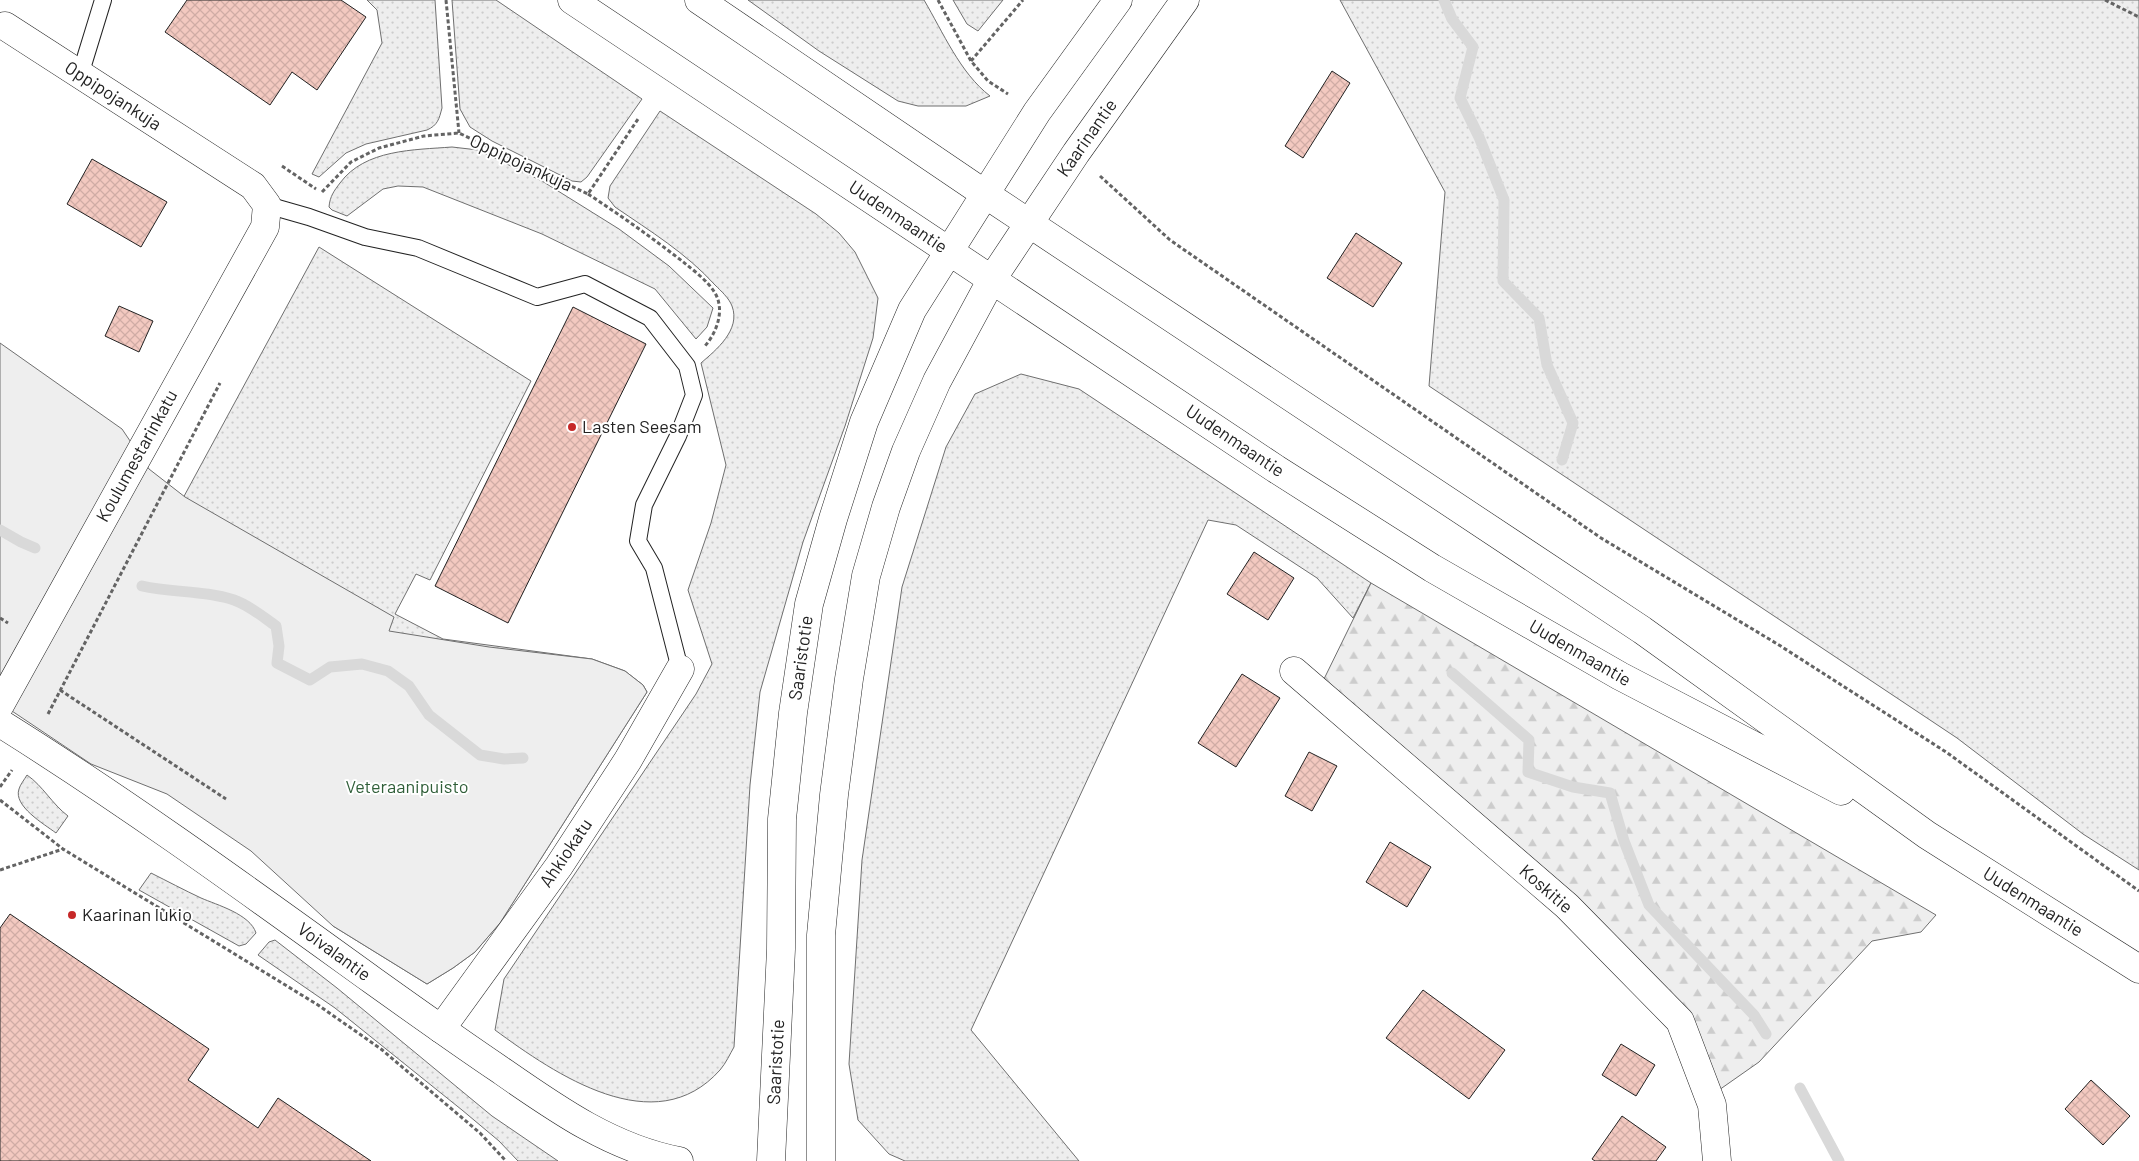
<svg xmlns="http://www.w3.org/2000/svg" width="2139" height="1161" viewBox="0 0 2139 1161" font-family="Barlow,sans-serif">
	<defs>
		<pattern id="grass-dots" width="8" height="8" patternUnits="userSpaceOnUse" patternTransform="scale(1.25)"><rect width="8" height="8" fill="#eee"/><path d="M2 2h.1M6 6h.1" fill="none" stroke="#ccc" stroke-width="1.8" stroke-linecap="round"/></pattern>
		<pattern id="forest-firs" width="22" height="20" patternUnits="userSpaceOnUse" patternTransform="scale(1.25)"><rect width="22" height="20" fill="#eee"/><path d="M5 1l3.5 6h-7zM16 11l3.5 6h-7z" fill="#ccc"/></pattern>
		<pattern id="building-cross-hatch" width="8" height="8" patternUnits="userSpaceOnUse" patternTransform="scale(1.25)"><rect width="8" height="8" fill="#f3c9c0"/><path d="M0 0l8 8M0 8l8-8" fill="none" stroke="#d0aca5"/></pattern>
	</defs>
	<rect width="100%" height="100%" fill="#fff"/>
	<path fill="url(#grass-dots)" stroke="#6f6f6f" d="M 367,0 L 435,0 L 442,108 C 439,119 438,125 427,130 L 366,144 L 346,153 L 319,177 L 312,174 L 382,43 L 377,10 Z
		M 452,0 L 496,0 L 642,99 L 587,177 L 581,182 L 572,181 L 492,141 L 470,127 L 460,109 Z
		M 748,0 L 924,0 C 943,32 960,73 990,96 L 966,106 L 918,106 L 898,101 L 819,51 Z
		M 953,0 L 1003,0 L 978,31 L 967,24 Z
		M 1340,0 L 2139,0 L 2139,870 L 2083,834 L 1957,738 L 1429,386 L 1445,192 Z
		M 660,111 L 816,214 L 839,233 L 855,252 L 878,298 L 873,338 L 845,426 L 803,542 L 760,692 L 750,785 L 734,1047 C 730,1054 726,1063 720,1070 C 655,1143 555,1074 495,1030 L 504,979 L 696,694 L 712,664 L 688,590 L 711,523 L 726,465 L 701,363 C 716,350 741,330 732,306 C 729,298 721,291 715,285 C 686,253 650,231 615,207 L 608,198 L 610,186 Z
		M 452,147 L 478,150 L 542,181 L 619,229 L 669,266 L 713,308 L 707,327 L 696,339 L 655,289 L 542,234 L 423,187 L 398,186 L 383,189 L 347,216 L 332,210 L 329,207 C 330,196 334,191 340,183 C 365,149 414,150 452,147 Z
		M 319,247 L 531,381 L 430,580 L 416,574 L 395,614 L 443,639 L 592,659 L 625,671 L 643,685 L 647,692 L 500,923 L 475,952 L 453,968 L 427,984 L 333,926 L 130,596 Z
		M 1021,374 L 1079,389 L 1371,583 L 1353,618 L 1317,578 L 1236,525 L 1208,520 L 971,1030 L 1079,1161 L 905,1161 L 889,1154 L 858,1120 L 849,1064 L 862,860 L 902,587 L 946,447 L 975,394 Z
		M 27,775 C 43,786 52,804 68,816 L 56,833 C 44,824 13,806 19,789 C 20,785 24,780 27,775 Z
		M 151,873 C 167,881 184,890 201,898 C 217,905 250,914 256,933 L 246,944 L 239,946 L 139,890 Z
		M 275,940 L 337,988 L 492,1116 L 558,1161 L 518,1161 L 499,1141 L 462,1110 L 335,1008 L 258,955 L 269,942 Z"/>
	<path fill="url(#forest-firs)" stroke="#6f6f6f" d="M 1371,583 L 1936,915 L 1921,932 L 1872,941 L 1759,1062 L 1719,1090 L 1687,1009 L 1324,679 Z"/>
	<path fill="#eee" stroke="#6f6f6f" d="M 0,343 L 122,429 L 149,469 L 185,497 L 394,617 L 389,631 L 489,647 L 592,659 L 625,671 L 643,685 L 647,692 L 500,923 L 475,952 L 453,968 L 427,984 L 333,926 L 251,851 L 167,794 L 91,764 L 0,703 Z"/>
	<g fill="none" stroke-linecap="round" stroke-linejoin="round">
		<path stroke="#d9d9d9" stroke-width="11" d="M 1444,0 L 1452,19 L 1473,47 L 1460,98 L 1479,137 L 1504,200 L 1503,281 L 1539,318 L 1547,365 L 1573,423 L 1562,460
			M 0,530 L 21,542 L 35,548
			M 142,586 C 172,593 204,590 234,600 C 249,605 263,617 276,626 L 279,646 L 277,663 L 310,680 L 330,667 L 362,664 L 388,671 L 409,686 L 429,715 L 480,755 L 504,759 L 523,758
			M 1452,673 L 1529,740 L 1528,772 L 1573,787 L 1610,793 L 1624,841 L 1649,905 L 1754,1015 L 1766,1034
			M 1800,1088 L 1839,1161"/>
	</g>
	<path fill="url(#building-cross-hatch)" stroke="#222" d="M 187,0 L 341,0 L 366,17 L 317,90 L 292,72 L 270,105 L 165,32 Z
		M 1332,71 L 1350,83 L 1303,158 L 1285,146 Z
		M 92,159 L 167,202 L 141,247 L 67,204 Z
		M 1356,233 L 1402,263 L 1373,307 L 1327,278 Z
		M 119,306 L 153,321 L 139,352 L 105,336 Z
		M 573,307 L 646,344 L 508,623 L 435,586 Z
		M 1254,552 L 1294,578 L 1268,620 L 1227,594 Z
		M 1242,674 L 1280,698 L 1236,767 L 1198,743 Z
		M 1309,752 L 1337,766 L 1312,811 L 1285,796 Z
		M 1390,842 L 1431,867 L 1407,907 L 1366,882 Z
		M 10,914 L 209,1049 L 188,1080 L 258,1128 L 278,1098 L 371,1161 L 0,1161 L 0,928 Z
		M 1423,990 L 1505,1050 L 1469,1099 L 1386,1038 Z
		M 1621,1044 L 1655,1065 L 1636,1096 L 1602,1075 Z
		M 2091,1080 L 2130,1116 L 2103,1145 L 2065,1109 Z
		M 1622,1116 L 1666,1147 L 1656,1161 L 1595,1161 L 1592,1159 Z"/>
	<g fill="none" stroke-linecap="round" stroke-linejoin="round">
		<g stroke="#222" stroke-width="18">
			<path id="service" d="M 80,75 L 103,0
				M 267,205 L 309,217 L 365,237 L 418,248 L 537,297 L 585,284 L 650,318 L 687,366 L 694,395 L 678,436 L 644,505 L 638,541 L 654,568 L 680,669"/>
		</g>
		<g stroke="#222" stroke-width="29">
			<path id="minor" d="M 1294,671 L 1567,906 L 1680,1021 L 1712,1105 L 1717,1161
				M 0,705 L 265,227 L 267,205 L 253,186 L 5,26
				M 441,1029 L 559,866 L 628,760 L 680,669"/>
		</g>
		<g stroke="#222" stroke-width="29">
			<path id="tertiary" d="M 0,723 C 128,803 250,892 372,980 C 414,1010 456,1040 499,1069 C 555,1108 611,1148 679,1161"/>
		</g>
		<g stroke="#222" stroke-width="29">
			<path id="secondary" d="M 572,0 L 1276,469 L 1432,568 L 1620,676 L 1841,791
				M 699,0 L 985,194 L 1642,630 L 1927,835 L 2139,969
				M 771,1161 L 781,949 L 782,819 L 793,713 L 809,604 L 833,519 L 864,422 L 912,310 L 1037,112 L 1118,0
				M 821,1161 L 821,935 L 834,795 L 849,679 L 866,576 L 886,507 L 906,451 L 937,381 L 992,279 L 1076,153 L 1185,0"/>
		</g>
		<path stroke="#646464" stroke-width="3" stroke-dasharray="4 2.5" stroke-linecap="butt" d="M 446,0 L 459,133
			M 938,0 L 971,61 L 988,81 L 1008,94
			M 2105,0 L 2139,17
			M 971,61 L 1023,0
			M 282,166 L 316,189
			M 1100,176 L 1170,240 L 1601,538 L 1779,645 L 1946,752 L 2139,891
			M 322,192 L 351,162 L 379,148 L 424,136 L 459,133 L 588,194 L 638,119
			M 588,194 C 620,215 651,237 682,261 C 693,270 707,280 715,293 C 725,310 717,332 705,346
			M 0,618 L 8,623
			M 60,690 L 226,799
			M 48,714 L 220,383
			M 0,787 L 12,770
			M 0,800 L 63,849 L 318,1005 L 381,1049 L 480,1133 L 506,1161
			M 0,870 L 63,849"/>
		<use href="#service" stroke="#fff" stroke-width="16"/>
		<use href="#minor" stroke="#fff" stroke-width="28"/>
		<use href="#tertiary" stroke="#fff" stroke-width="28"/>
		<use href="#secondary" stroke="#fff" stroke-width="28"/>
	</g>
	<g fill="#c62828" stroke="#fff" stroke-width="2">
		<circle cx="572" cy="427" r="5"/>
		<circle cx="72" cy="915" r="5"/>
	</g>
	<g text-anchor="middle" stroke-width="4" stroke-linejoin="round" paint-order="stroke">
		<g font-size="18" fill="#222" stroke="#fff">
			<text transform="translate(113 96) rotate(33)" y="6">Oppipojankuja</text>
			<text transform="translate(1087 138) rotate(-55)" y="6">Kaarinantie</text>
			<text transform="translate(521 163) rotate(25)" y="6">Oppipojankuja</text>
			<text transform="translate(898 217) rotate(34)" y="6">Uudenmaantie</text>
			<text transform="translate(1235 441) rotate(34)" y="6">Uudenmaantie</text>
			<text transform="translate(137 456) rotate(-61)" y="6">Koulumestarinkatu</text>
			<text transform="translate(1580 653) rotate(30)" y="6">Uudenmaantie</text>
			<text transform="translate(801 658) rotate(-82)" y="6">Saaristotie</text>
			<text transform="translate(566 853) rotate(-56)" y="6">Ahkiokatu</text>
			<text transform="translate(1546 889) rotate(41)" y="6">Koskitie</text>
			<text transform="translate(2033 902) rotate(32)" y="6">Uudenmaantie</text>
			<text transform="translate(334 952) rotate(36)" y="6">Voivalantie</text>
			<text transform="translate(776 1062) rotate(-87)" y="6">Saaristotie</text>
		</g>
		<g font-size="18" fill="#222" stroke="#fff" text-anchor="start">
			<text x="582" y="433">Lasten Seesam</text>
			<text x="82" y="921">Kaarinan lukio</text>
		</g>
		<g font-size="18" fill="#2f5e38" stroke="#fff">
			<text x="407" y="793">Veteraanipuisto</text>
		</g>
	</g>
</svg>
